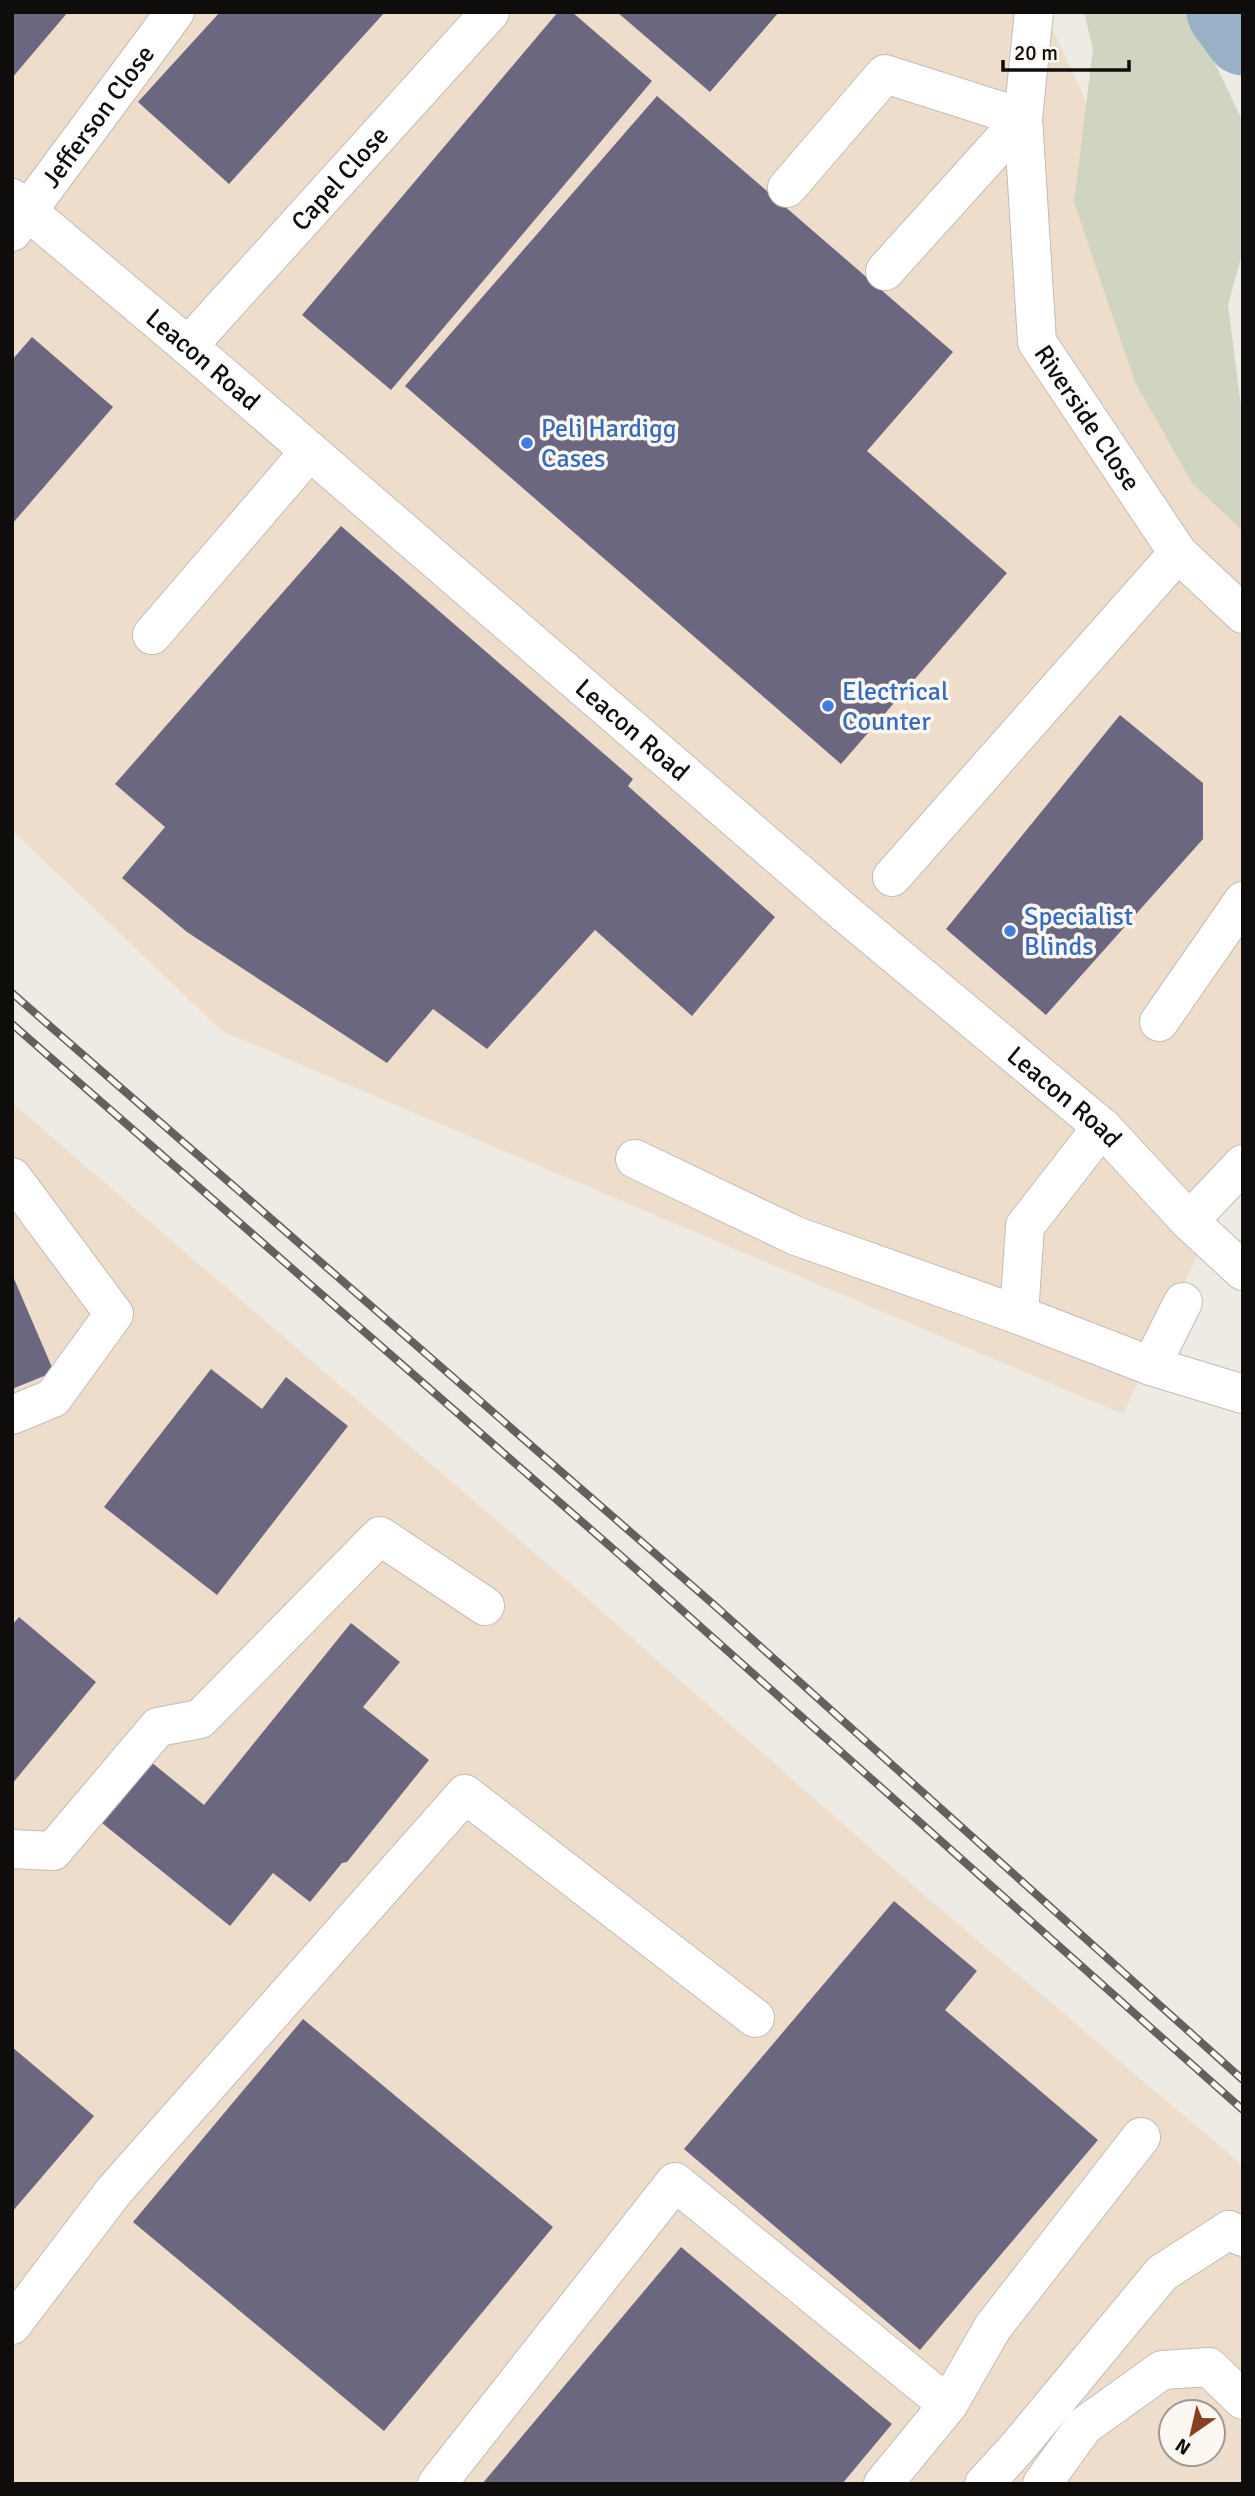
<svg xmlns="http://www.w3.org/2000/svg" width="1255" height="2496" viewBox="0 0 1255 2496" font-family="Signika,sans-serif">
	<rect width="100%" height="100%" fill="#eeeae4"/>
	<path fill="#efddcc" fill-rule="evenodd" d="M 12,12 L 1044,12 L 1243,432 L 1243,1158 L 1123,1414 L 222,1031 L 12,830 Z
		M 12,1103 L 589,1600 L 903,1877 L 1243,2166 L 1243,2484 L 12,2484 ZM 1171,2412 L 1213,2412 L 1213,2454 L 1171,2454 Z"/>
	<path fill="#d0d5c1" d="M 1084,12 L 1186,12 L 1207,47 L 1243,122 L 1243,250 L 1228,305 L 1243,422 L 1243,531 L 1192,483 L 1135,382 L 1074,202 L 1093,49 Z"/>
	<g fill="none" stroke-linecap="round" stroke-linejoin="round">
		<path stroke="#99b1c6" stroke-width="75" d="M 1224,12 L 1243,38"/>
	</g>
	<path fill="#6b6781" d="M 12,12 L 68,12 L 12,78 Z
		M 220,12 L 385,12 L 229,184 L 138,102 Z
		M 558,12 L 572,12 L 652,81 L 391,390 L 302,315 Z
		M 617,12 L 779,12 L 710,92 Z
		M 657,96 L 953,352 L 867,451 L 1007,573 L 841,764 L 405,386 Z
		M 32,337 L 113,407 L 12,524 L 12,360 Z
		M 341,526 L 633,779 L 628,786 L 775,917 L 692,1016 L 595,930 L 487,1049 L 433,1009 L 387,1063 L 187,932 L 122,878 L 165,827 L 115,784 Z
		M 1120,715 L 1203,783 L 1203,839 L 1046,1015 L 946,929 Z
		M 12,1274 L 54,1372 L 12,1389 Z
		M 211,1369 L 262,1409 L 286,1377 L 348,1426 L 217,1595 L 104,1507 Z
		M 19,1617 L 96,1682 L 12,1784 L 12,1625 Z
		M 351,1623 L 400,1662 L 363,1707 L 429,1760 L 347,1862 L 342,1863 L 310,1902 L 273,1873 L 230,1926 L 102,1823 L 151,1762 L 204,1805 Z
		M 894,1901 L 977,1971 L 945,2010 L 1098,2140 L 920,2350 L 684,2149 Z
		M 303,2019 L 553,2227 L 384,2431 L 133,2222 Z
		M 12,2047 L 94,2116 L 12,2212 Z
		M 681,2247 L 892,2424 L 842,2484 L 482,2484 Z"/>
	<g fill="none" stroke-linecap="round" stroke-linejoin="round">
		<g stroke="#c1bdb7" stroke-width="40">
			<g id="minor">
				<path id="s1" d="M 1034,12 L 1023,118 L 1037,342 L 1178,553 L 1243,614"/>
				<path d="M 787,188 L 885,74 L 1023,118 L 885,271"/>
				<path id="s2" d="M 12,198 L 188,346 L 845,913 L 1102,1127 L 1189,1221 L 1243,1271"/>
				<path id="s3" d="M 12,232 L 175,12"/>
				<path id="s4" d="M 188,346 L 490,12"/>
				<path d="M 152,635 L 310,451"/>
				<path d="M 892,877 L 1178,553"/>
				<path d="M 1159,1022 L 1243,901"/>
				<path d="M 1102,1127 L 1025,1226 L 1019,1315 L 1151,1366 L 1243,1394"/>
				<path d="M 635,1159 L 796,1236 L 1019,1315"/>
				<path d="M 12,1177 L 114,1314 L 53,1398 L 12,1415"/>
				<path d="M 1189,1221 L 1243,1164"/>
				<path d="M 1151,1366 L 1183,1302"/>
				<path d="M 12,1849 L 53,1851 L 158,1727 L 200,1719 L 380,1536 L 485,1606"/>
				<path d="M 12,2325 L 114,2191 L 465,1794 L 755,2018"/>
				<path d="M 948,2405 L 993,2327 L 1141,2137"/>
				<path d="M 437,2484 L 675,2182 L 948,2405 L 883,2484"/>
				<path d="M 984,2484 L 1017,2448 L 1162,2273 L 1229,2230 L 1243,2237"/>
				<path d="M 1042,2484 L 1084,2426 L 1162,2370 L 1209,2367 L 1243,2400"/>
			</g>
		</g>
		<use href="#minor" stroke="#fff" stroke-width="38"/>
		<g stroke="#63605d" stroke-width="8">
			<path id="rail" d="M 12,993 L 713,1604 L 1243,2080
				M 12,1024 L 620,1555 L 1243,2110"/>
		</g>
		<use href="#rail" stroke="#fcf7f1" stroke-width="5" stroke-dasharray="16" stroke-linecap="butt"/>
	</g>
	<g fill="#3f7fe0" stroke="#fcf7f1" stroke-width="2.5">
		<circle cx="527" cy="443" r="7"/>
		<circle cx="828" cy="706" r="7"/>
		<circle cx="1010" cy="931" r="7"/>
	</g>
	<g text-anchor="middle" stroke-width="7" stroke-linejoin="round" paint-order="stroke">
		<g font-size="26" fill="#0f0d0b" stroke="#fcf7f1">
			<text dy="9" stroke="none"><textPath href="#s3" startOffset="144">Jefferson Close</textPath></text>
			<text dy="9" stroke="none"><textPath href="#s4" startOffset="226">Capel Close</textPath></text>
			<text dy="9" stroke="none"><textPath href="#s2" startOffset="250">Leacon Road</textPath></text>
			<text dy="9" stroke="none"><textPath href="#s1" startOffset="422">Riverside Close</textPath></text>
			<text dy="9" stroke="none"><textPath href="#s2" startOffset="817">Leacon Road</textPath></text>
			<text dy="9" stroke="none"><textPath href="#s2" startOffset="1384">Leacon Road</textPath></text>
		</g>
		<g font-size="26" fill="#366cbe" stroke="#fcf7f1" text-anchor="start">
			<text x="541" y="437">Peli Hardigg<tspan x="541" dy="30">Cases</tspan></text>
			<text x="842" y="700">Electrical<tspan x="842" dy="30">Counter</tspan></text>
			<text x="1024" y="925">Specialist<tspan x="1024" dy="30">Blinds</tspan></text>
		</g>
	</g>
	<rect width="1255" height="2496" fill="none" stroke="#0f0d0b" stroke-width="28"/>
	<g transform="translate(1192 2433) rotate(214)"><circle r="33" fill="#fcf7f1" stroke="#9d9995" stroke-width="2"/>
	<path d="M0-5L12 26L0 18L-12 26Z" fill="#884020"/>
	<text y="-10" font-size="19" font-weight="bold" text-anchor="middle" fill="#0f0d0b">N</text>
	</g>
	<path d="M1003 60v10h126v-10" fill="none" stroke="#0f0d0b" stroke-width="3.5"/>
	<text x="1014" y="60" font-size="21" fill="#0f0d0b" stroke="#fcf7f1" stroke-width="5" paint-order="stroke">20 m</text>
</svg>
